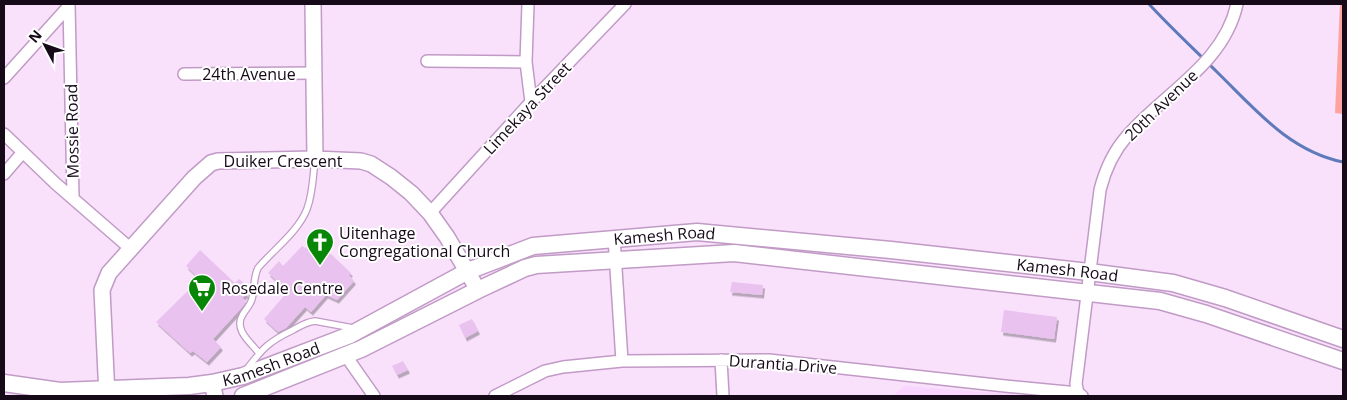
<svg xmlns="http://www.w3.org/2000/svg" width="1347" height="400" viewBox="0 0 1347 400" font-family="'Open Sans',sans-serif">
	<defs>
		<filter id="shadow"><feDropShadow dx="2" dy="3.5" stdDeviation="0" flood-color="#0004"/></filter>
	</defs>
	<rect width="100%" height="100%" fill="#f9e1fc"/>
	<path fill="#f9d4fe" d="M 904,386 L 1036,396 L 893,396 Z"/>
	<path fill="#fea39f" d="M 1340,4 L 1343,4 L 1343,114 L 1335,113 Z"/>
	<g fill="none" stroke-linecap="round" stroke-linejoin="round">
		<path stroke="#5f7aba" stroke-width="3" d="M 1149,4 C 1171,28 1194,49 1217,72 C 1255,109 1289,151 1343,162"/>
	</g>
	<path fill="#eac2ef" filter="url(#shadow)" d="M 314,238 L 351,273 L 349,275 L 354,281 L 337,300 L 326,295 L 311,312 L 305,307 L 286,328 L 278,332 L 264,319 L 288,291 L 268,273 L 279,261 L 283,266 L 302,246 L 305,248 Z
		M 200,250 L 235,283 L 239,279 L 249,287 L 244,291 L 247,294 L 242,298 L 246,301 L 244,305 L 213,339 L 221,347 L 207,362 L 193,351 L 190,353 L 156,322 L 200,279 L 186,266 Z
		M 732,282 L 763,285 L 762,295 L 730,292 Z
		M 1004,310 L 1057,317 L 1054,339 L 1001,332 Z
		M 472,319 L 478,331 L 465,338 L 459,325 Z
		M 403,361 L 408,370 L 397,375 L 392,366 Z"/>
	<g fill="none" stroke-linecap="round" stroke-linejoin="round">
		<g stroke="#c19bc6" stroke-width="8">
			<path id="service" d="M 259,353 C 251,343 234,330 242,316 C 245,310 250,306 252,299 C 255,288 253,278 258,268 C 274,249 298,232 307,209 C 313,193 313,176 315,159
				M 246,370 C 263,348 268,342 293,330 C 300,326 306,322 315,321 L 353,328"/>
		</g>
		<g stroke="#c19bc6" stroke-width="14">
			<path id="minor" d="M 69,4 L 73,197
				M 528,4 L 526,62 L 531,102
				M 427,61 L 526,62
				M 184,74 L 314,73
				M 4,78 L 69,6
				M 4,134 L 55,183 L 131,249
				M 4,174 L 23,152
				M 430,213 L 531,102 L 625,4
				M 614,238 L 622,361
				M 346,356 L 374,396
				M 721,360 L 723,396
				M 495,396 L 545,371 L 563,367 L 622,361 L 769,360 L 1005,386 L 1078,393
				M 1082,396 L 1078,393 L 1076,384 L 1100,190 C 1105,170 1113,152 1127,136 C 1164,93 1224,64 1237,4"/>
		</g>
		<g stroke="#c19bc6" stroke-width="18">
			<path id="tertiary" d="M 313,4 L 315,159
				M 212,383 L 215,396
				M 107,396 L 102,290 L 109,273 L 194,178 L 211,163 L 218,161 L 315,159 L 361,161 L 371,164 L 391,177 L 411,193 L 430,213 L 447,237 L 478,290"/>
		</g>
		<g stroke="#c19bc6" stroke-width="19">
			<g id="secondary">
				<path id="s1" d="M 4,383 L 60,391 L 189,386 L 212,383 L 243,376 L 350,335 L 468,271 L 533,246 L 697,232 L 891,250 L 1089,272 L 1173,283 L 1225,298 L 1343,339"/>
				<path d="M 243,396 L 361,349 L 478,290 L 525,268 L 536,265 L 734,253 L 1160,301 L 1206,314 L 1343,361"/>
			</g>
		</g>
		<use href="#service" stroke="#fff" stroke-width="5.5"/>
		<use href="#minor" stroke="#fff" stroke-width="11"/>
		<use href="#tertiary" stroke="#fff" stroke-width="15"/>
		<use href="#secondary" stroke="#fff" stroke-width="16"/>
	</g>
	<defs>
		<g id="church-pin" transform="scale(1.4375)"><path d="M0 17L-7.5 6A9.5 9.5 0 1 1 7.5 6Z" fill="#088607" stroke="#fff"/><path d="M-1.2-6h2.4v3.5h3.3v2.4h-3.3V6h-2.4V-.1h-3.3v-2.4h3.3Z" fill="#fff"/></g>
		<g id="supermarket-pin" transform="scale(1.4375)"><path d="M0 17L-7.5 6A9.5 9.5 0 1 1 7.5 6Z" fill="#088607" stroke="#fff"/><path d="M-6-5.5h2.5l.6 2H6L4.5 2H-2.5L-4.4-4H-6ZM-1.5 3.2a1.3 1.3 0 1 0 .1 0ZM3 3.2a1.3 1.3 0 1 0 .1 0Z" fill="#fff"/></g>
	</defs>
	<g fill-rule="evenodd">
		<use href="#church-pin" x="320" y="242"/>
		<use href="#supermarket-pin" x="202" y="288"/>
	</g>
	<g text-anchor="middle" stroke-width="4" stroke-linejoin="round" paint-order="stroke">
		<g font-size="16" fill="#160918" stroke="#fff">
			<text x="249" y="80">24th Avenue</text>
			<text transform="translate(1161 105) rotate(-44)" y="6">20th Avenue</text>
			<text transform="translate(527 108) rotate(-47)" y="6">Limekaya Street</text>
			<text transform="translate(72 131) rotate(-91)" y="6">Mossie Road</text>
			<text x="283" y="167">Duiker Crescent</text>
			<text dy="6" stroke="none"><textPath href="#s1" startOffset="691">Kamesh Road</textPath></text>
			<text dy="6" stroke="none"><textPath href="#s1" startOffset="1096">Kamesh Road</textPath></text>
			<text dy="6" stroke="none"><textPath href="#s1" startOffset="271">Kamesh Road</textPath></text>
			<text transform="translate(783 364) rotate(4)" y="6">Durantia Drive</text>
		</g>
		<g font-size="16" fill="#160918" stroke="#fff" text-anchor="start">
			<text x="339" y="239">Uitenhage<tspan x="339" dy="18">Congregational Church</tspan></text>
			<text x="221" y="294">Rosedale Centre</text>
		</g>
	</g>
	<rect width="1347" height="400" fill="none" stroke="#160918" stroke-width="10"/>
	<g transform="translate(45 45) rotate(311)" stroke="#ffffff" stroke-width="4" paint-order="stroke">
	<path d="M0-4L9 19L0 12L-9 19Z" fill="#160918"/>
	<text y="-8" font-size="14" font-weight="bold" text-anchor="middle" fill="#160918">N</text>
	</g>
</svg>
